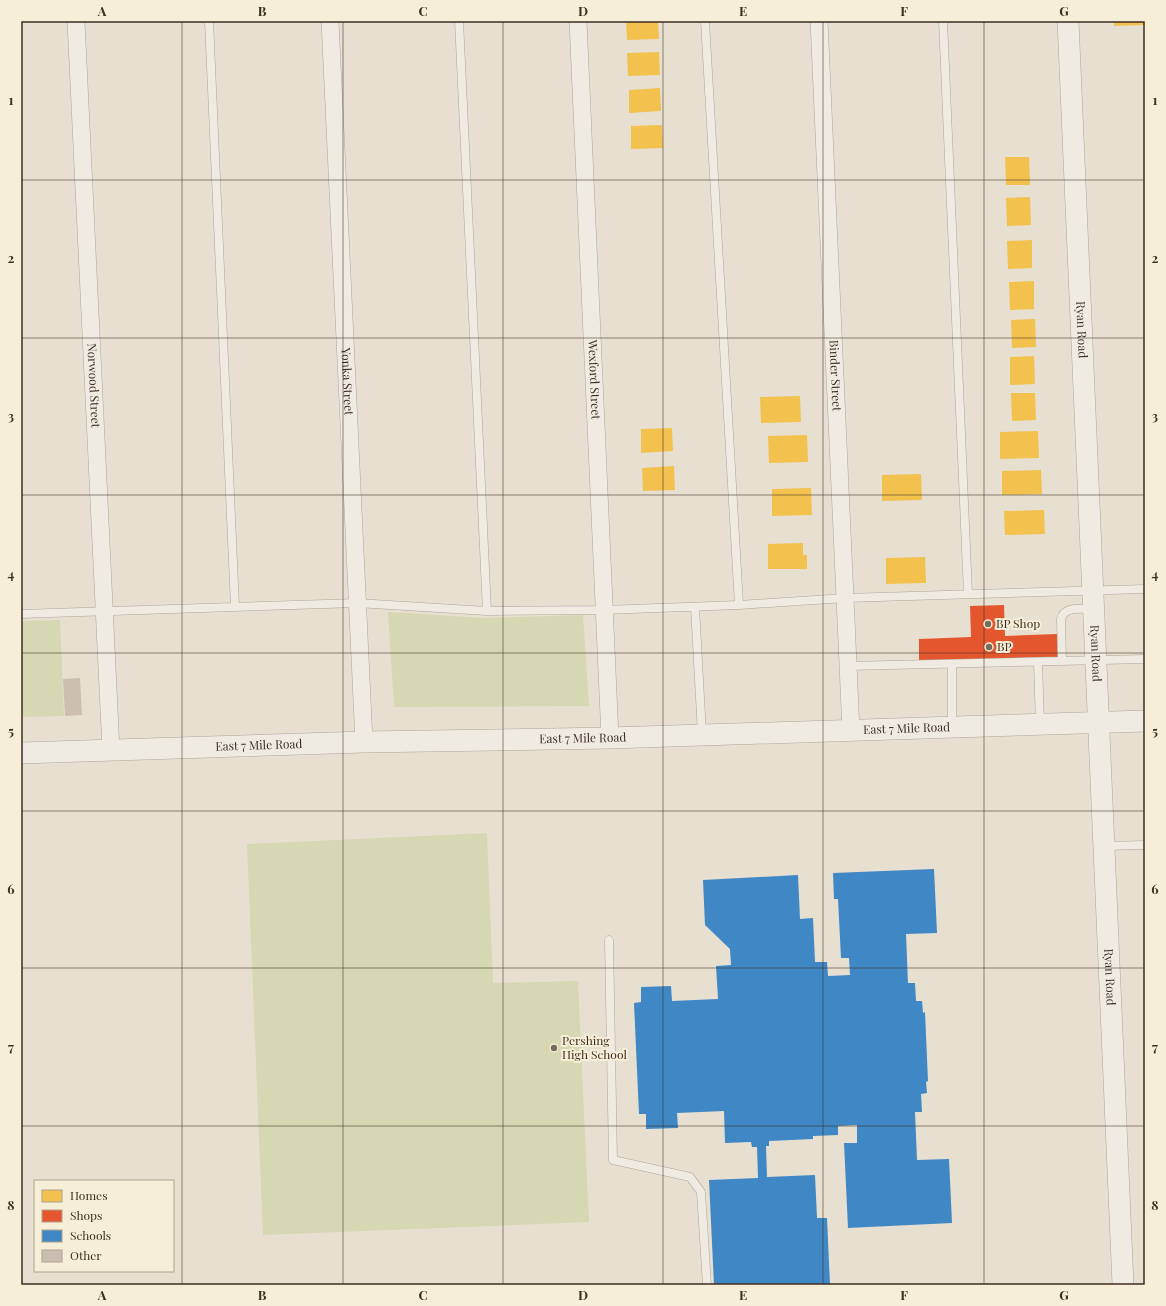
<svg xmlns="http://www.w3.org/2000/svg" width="1166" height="1306" viewBox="0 0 1166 1306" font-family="'Playfair Display',serif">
	<rect width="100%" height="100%" fill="#e7e0d1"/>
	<path fill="#d6d7b3" d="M 388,612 L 484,618 L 583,615 L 589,706 L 394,707 Z
		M 60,620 L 64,716 L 21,717 L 21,621 Z
		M 487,833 L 493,983 L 578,981 L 589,1222 L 263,1235 L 247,844 Z"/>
	<path fill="#f2c14e" d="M 626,21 L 658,21 L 659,39 L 627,40 Z
		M 1114,21 L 1145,21 L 1145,25 L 1114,26 Z
		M 659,52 L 660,75 L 628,76 L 627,53 Z
		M 660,88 L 661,111 L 629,113 L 629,90 Z
		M 662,125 L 663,148 L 631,149 L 631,126 Z
		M 1005,157 L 1029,157 L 1030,185 L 1006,185 Z
		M 1030,197 L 1031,225 L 1007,226 L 1006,198 Z
		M 1032,240 L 1032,268 L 1008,269 L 1007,241 Z
		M 1034,281 L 1034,309 L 1010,310 L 1009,282 Z
		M 1035,319 L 1036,347 L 1012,348 L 1011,320 Z
		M 1034,356 L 1035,384 L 1010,385 L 1010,357 Z
		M 1011,393 L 1035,393 L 1036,420 L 1012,421 Z
		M 800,396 L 801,422 L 761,423 L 760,397 Z
		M 672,428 L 673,451 L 641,453 L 641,429 Z
		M 1038,431 L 1039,458 L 1000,459 L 1000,432 Z
		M 807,435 L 808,462 L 769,463 L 768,436 Z
		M 674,466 L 675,490 L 643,491 L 642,468 Z
		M 1041,470 L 1042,494 L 1002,495 L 1002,471 Z
		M 921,474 L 922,500 L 882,501 L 882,475 Z
		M 811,488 L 812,515 L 772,516 L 772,489 Z
		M 1044,510 L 1045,534 L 1005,535 L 1004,511 Z
		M 803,543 L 803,555 L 807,555 L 807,569 L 768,569 L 768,544 Z
		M 925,557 L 926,583 L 886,584 L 886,558 Z"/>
	<path fill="#e4572e" d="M 1004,605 L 1005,636 L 1057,634 L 1058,657 L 919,661 L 919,639 L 971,637 L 970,606 Z"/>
	<path fill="#3f88c5" d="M 934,869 L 937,933 L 906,934 L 908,983 L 915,983 L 916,1001 L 922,1001 L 923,1013 L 925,1012 L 928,1081 L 926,1082 L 927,1093 L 921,1094 L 922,1112 L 915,1112 L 917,1160 L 949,1159 L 952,1223 L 848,1228 L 844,1143 L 857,1143 L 857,1125 L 838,1126 L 838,1135 L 813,1136 L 813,1139 L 769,1141 L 769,1146 L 766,1146 L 767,1177 L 815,1175 L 817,1218 L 827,1218 L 830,1285 L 714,1285 L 709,1180 L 758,1178 L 757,1147 L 752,1147 L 751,1142 L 725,1143 L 724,1111 L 677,1113 L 678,1128 L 646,1129 L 646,1114 L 639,1114 L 634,1003 L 641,1002 L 641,987 L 671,986 L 672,1001 L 718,999 L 716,966 L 731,965 L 730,949 L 705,925 L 703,880 L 798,875 L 800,919 L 813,918 L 815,962 L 827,962 L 828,976 L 850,975 L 849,958 L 841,958 L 838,899 L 834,899 L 833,873 Z"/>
	<path fill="#cbbfb2" d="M 80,678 L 82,715 L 65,716 L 63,679 Z"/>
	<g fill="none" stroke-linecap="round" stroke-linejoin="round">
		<g stroke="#ada599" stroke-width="9">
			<path id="service" d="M 209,21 L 235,607
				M 459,21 L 487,611
				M 705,21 L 739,605
				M 943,21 L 968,594
				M 695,607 L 702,734
				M 21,614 L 357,603 L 487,611 L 604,610 L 739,605 L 845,598 L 1145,589
				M 1062,661 L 1061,619 C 1064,606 1081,609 1092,609
				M 1038,662 L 1040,724
				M 848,666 L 1145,659
				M 952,727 L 952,664
				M 1104,846 L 1145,845
				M 609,940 L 613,1160 L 690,1177 L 701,1192 L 707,1285"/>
		</g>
		<g stroke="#ada599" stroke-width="18">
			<g id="minor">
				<path id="s1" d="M 76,21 L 111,751"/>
				<path id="s2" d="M 330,21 L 364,742"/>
				<path id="s3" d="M 578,21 L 610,738"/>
				<path id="s4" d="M 819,21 L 851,731"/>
			</g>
		</g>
		<g stroke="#ada599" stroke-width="22">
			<g id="tertiary">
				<path id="s5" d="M 1068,21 L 1123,1285"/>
				<path id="s6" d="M 21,753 L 364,742 L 610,738 L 1145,721"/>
			</g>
		</g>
		<use href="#service" stroke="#efebe3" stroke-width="8"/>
		<use href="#minor" stroke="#efebe3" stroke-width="17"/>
		<use href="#tertiary" stroke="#efebe3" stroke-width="21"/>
	</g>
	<path fill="none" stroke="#3d2e20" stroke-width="1" stroke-opacity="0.55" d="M 182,21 L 182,1285M 343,21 L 343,1285M 503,21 L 503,1285M 663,21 L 663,1285M 823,21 L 823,1285M 984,21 L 984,1285M 21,180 L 1145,180M 21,338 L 1145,338M 21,495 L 1145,495M 21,653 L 1145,653M 21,811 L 1145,811M 21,968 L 1145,968M 21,1126 L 1145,1126"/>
	<g fill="#786c5e" stroke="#f7eed8" stroke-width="1.5">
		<circle cx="988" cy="624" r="4"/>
		<circle cx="989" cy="647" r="4"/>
		<circle cx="554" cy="1048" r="4"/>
	</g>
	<g text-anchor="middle" stroke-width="4" stroke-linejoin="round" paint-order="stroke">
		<g font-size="12" fill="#3d2e20" stroke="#f7eed8">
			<text dy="4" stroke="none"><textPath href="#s5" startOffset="309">Ryan Road</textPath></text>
			<text dy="4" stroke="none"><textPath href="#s4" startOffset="355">Binder Street</textPath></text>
			<text dy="4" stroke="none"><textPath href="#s3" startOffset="359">Wexford Street</textPath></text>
			<text dy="4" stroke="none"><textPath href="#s2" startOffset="361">Yonka Street</textPath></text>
			<text dy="4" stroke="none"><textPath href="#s1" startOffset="365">Norwood Street</textPath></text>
			<text dy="4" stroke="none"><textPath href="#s5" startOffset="633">Ryan Road</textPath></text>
			<text dy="4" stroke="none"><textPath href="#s6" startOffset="886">East 7 Mile Road</textPath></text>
			<text dy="4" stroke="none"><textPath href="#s6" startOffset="562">East 7 Mile Road</textPath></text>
			<text dy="4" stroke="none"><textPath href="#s6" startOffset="238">East 7 Mile Road</textPath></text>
			<text dy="4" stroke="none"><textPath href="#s5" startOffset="957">Ryan Road</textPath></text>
		</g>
		<g font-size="12" fill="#3d2e20" stroke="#f7eed8" text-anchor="start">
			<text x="996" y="628">BP Shop</text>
			<text x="997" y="651">BP</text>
			<text x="562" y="1045">Pershing<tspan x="562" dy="14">High School</tspan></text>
		</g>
	</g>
	<rect width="1166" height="1306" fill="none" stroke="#f7eed8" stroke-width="44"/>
	<rect x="34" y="1180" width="140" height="92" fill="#f7eed8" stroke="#ada18e"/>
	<rect x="42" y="1190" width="20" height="12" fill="#f2c14e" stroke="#ada18e"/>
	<text x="70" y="1200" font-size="12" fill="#3d2e20">Homes</text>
	<rect x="42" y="1210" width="20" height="12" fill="#e4572e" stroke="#ada18e"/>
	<text x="70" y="1220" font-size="12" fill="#3d2e20">Shops</text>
	<rect x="42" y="1230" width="20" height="12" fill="#3f88c5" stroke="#ada18e"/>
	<text x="70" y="1240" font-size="12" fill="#3d2e20">Schools</text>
	<rect x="42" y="1250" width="20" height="12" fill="#cbbfb2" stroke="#ada18e"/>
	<text x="70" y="1260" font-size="12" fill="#3d2e20">Other</text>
	<rect x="22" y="22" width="1122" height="1262" fill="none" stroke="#3d2e20" stroke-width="1.5"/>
	<g font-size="13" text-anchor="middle" font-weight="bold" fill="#3d2e20">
		<text x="102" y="16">A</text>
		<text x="262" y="16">B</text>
		<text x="423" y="16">C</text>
		<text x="583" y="16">D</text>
		<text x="743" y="16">E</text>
		<text x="904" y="16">F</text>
		<text x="1064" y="16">G</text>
		<text x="11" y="105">1</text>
		<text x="1155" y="105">1</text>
		<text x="11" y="263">2</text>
		<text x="1155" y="263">2</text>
		<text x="11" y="421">3</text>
		<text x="1155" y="421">3</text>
		<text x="11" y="579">4</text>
		<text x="1155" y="579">4</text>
		<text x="11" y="736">5</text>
		<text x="1155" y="736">5</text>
		<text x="11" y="894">6</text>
		<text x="1155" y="894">6</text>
		<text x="11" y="1052">7</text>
		<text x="1155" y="1052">7</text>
		<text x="11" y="1210">8</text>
		<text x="1155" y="1210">8</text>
		<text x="102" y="1300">A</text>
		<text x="262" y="1300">B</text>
		<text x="423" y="1300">C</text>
		<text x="583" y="1300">D</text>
		<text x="743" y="1300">E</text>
		<text x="904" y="1300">F</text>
		<text x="1064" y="1300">G</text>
	</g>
</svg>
